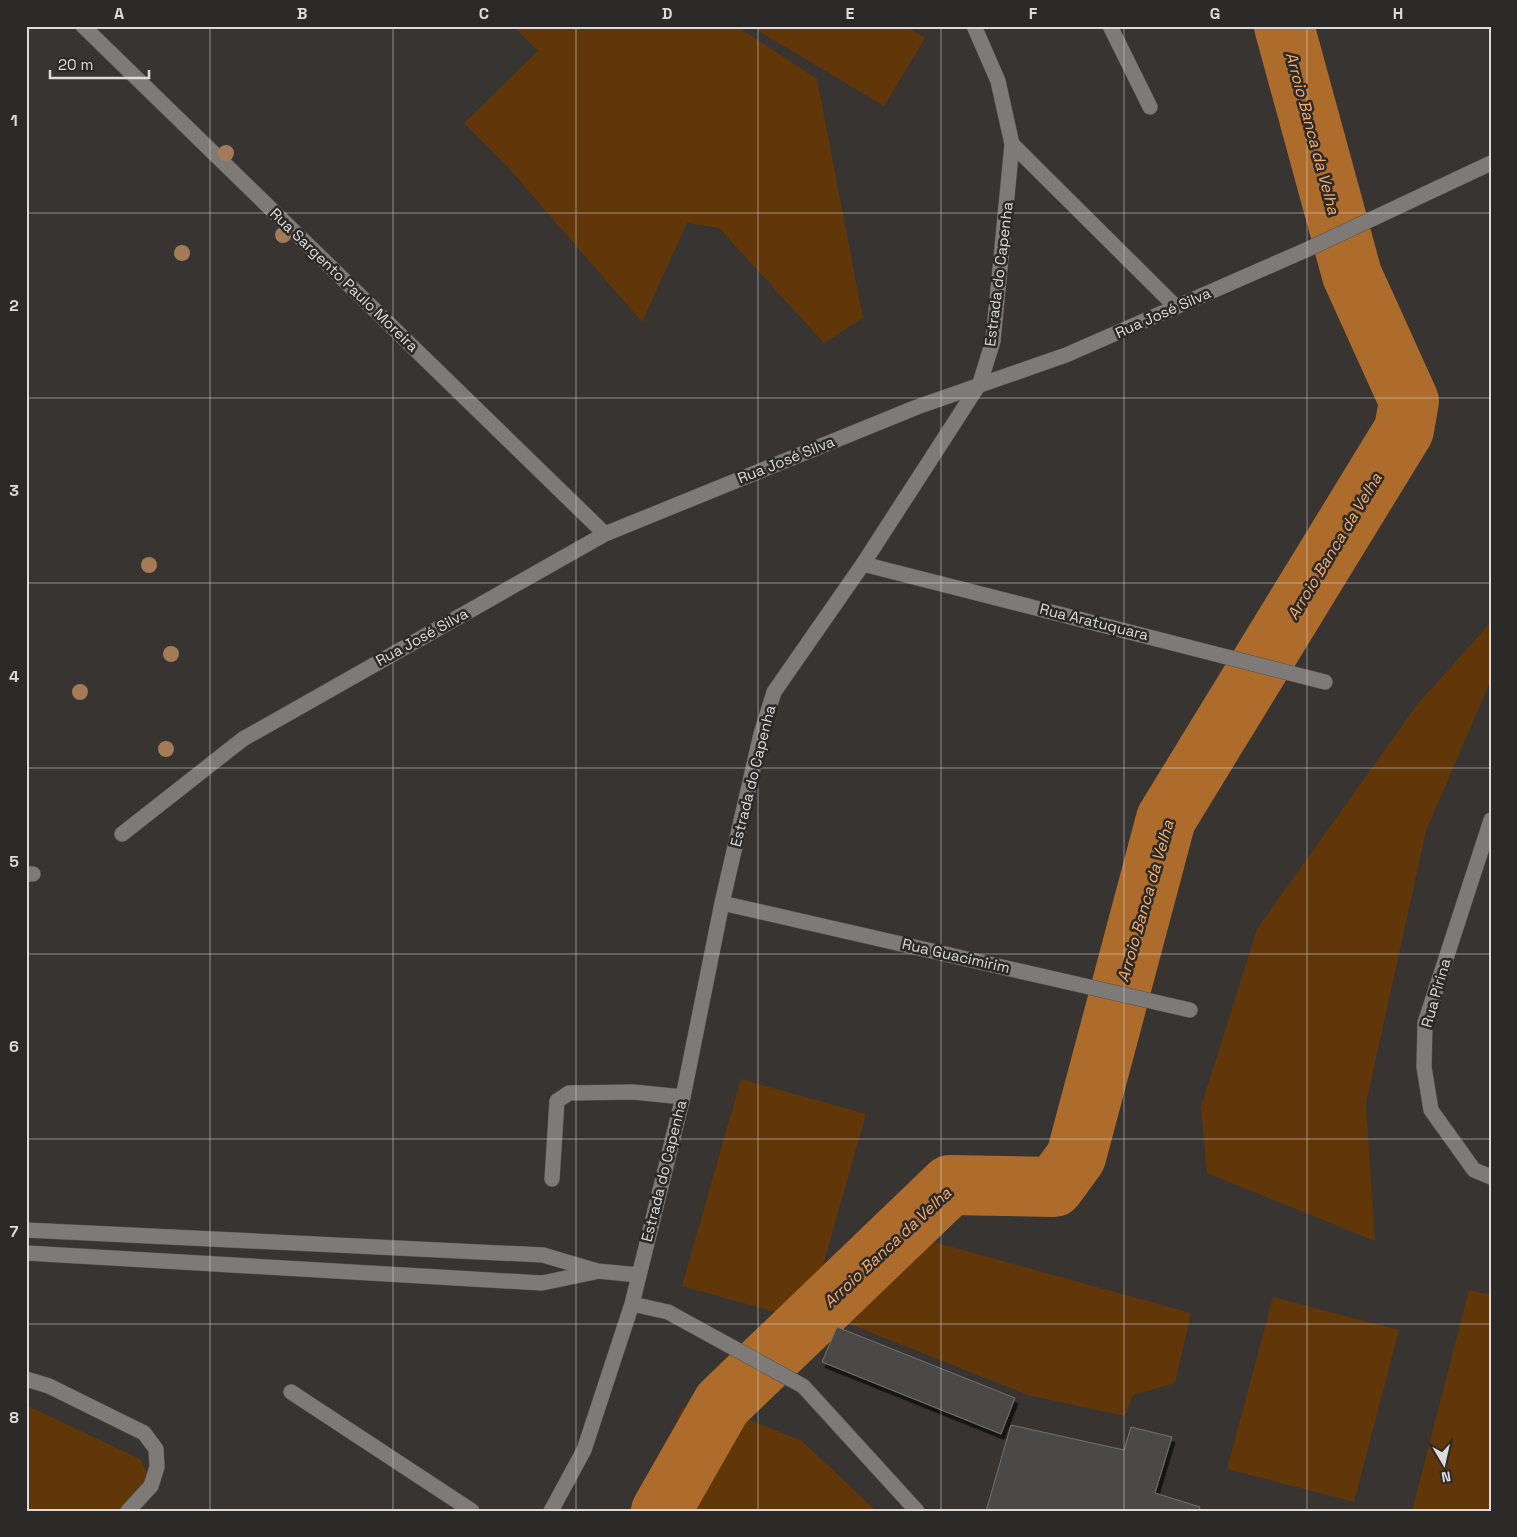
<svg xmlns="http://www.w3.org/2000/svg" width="1517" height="1537" viewBox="0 0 1517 1537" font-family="'Space Grotesk',sans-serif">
	<defs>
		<filter id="shadow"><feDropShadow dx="3" dy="5.5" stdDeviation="0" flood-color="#0009"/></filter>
	</defs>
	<rect width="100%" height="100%" fill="#373432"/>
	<path fill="#61370a" d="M 513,26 L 736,26 L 817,79 L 863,318 L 824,343 L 719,228 L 687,223 L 642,322 L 506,165 L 464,123 L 538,51 Z
		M 760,26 L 905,26 L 925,38 L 884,106 L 757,30 Z
		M 1491,622 L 1491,680 L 1426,831 L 1366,1104 L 1375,1241 L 1207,1173 L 1201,1107 L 1257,929 L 1416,706 Z
		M 741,1079 L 866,1114 L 807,1321 L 682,1286 Z
		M 912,1236 L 1191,1313 L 1175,1383 L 1133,1395 L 1125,1416 L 1028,1395 L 842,1321 Z
		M 1469,1290 L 1491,1295 L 1491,1511 L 1412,1511 Z
		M 1273,1297 L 1399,1330 L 1354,1502 L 1227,1469 Z
		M 26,1405 L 140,1459 L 147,1472 L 142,1487 L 119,1511 L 26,1511 Z
		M 682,1408 L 725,1410 L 802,1441 L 876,1511 L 643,1511 Z"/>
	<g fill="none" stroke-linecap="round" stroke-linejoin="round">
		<path stroke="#ae6c2c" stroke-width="60" d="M 661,1511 L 722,1404 L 950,1185 L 1054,1187 L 1076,1157 L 1166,819 L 1404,430 L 1409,401 L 1352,275 L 1284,26"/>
	</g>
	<path fill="#4c4a47" stroke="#73706e" filter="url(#shadow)" d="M 837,1327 L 1015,1398 L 1001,1434 L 822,1362 Z
		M 1011,1425 L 1124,1450 L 1131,1427 L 1172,1437 L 1155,1493 L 1200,1507 L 1199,1511 L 986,1511 Z"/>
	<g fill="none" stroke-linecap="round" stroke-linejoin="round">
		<g stroke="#535150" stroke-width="16">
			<path id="minor" d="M 83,26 L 605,534
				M 1110,26 L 1150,107
				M 1012,144 L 1176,307
				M 863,564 L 1325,682
				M 1491,820 L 1425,1023 L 1424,1067 L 1431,1110 L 1474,1170 L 1491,1177
				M 122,834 L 243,739 L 605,534 L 917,407 L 1066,355 L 1306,250 L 1491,163
				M 26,874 L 33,874
				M 722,903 L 1190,1010
				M 552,1179 L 557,1101 L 569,1093 L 633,1092 L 683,1097
				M 26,1230 L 543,1255 L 597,1271 L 639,1275
				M 26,1253 L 542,1283 L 595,1272
				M 632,1304 L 668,1312 L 803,1386 L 917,1511
				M 26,1379 L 49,1386 L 144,1433 L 156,1449 L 157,1467 L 151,1486 L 128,1511
				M 291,1392 L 472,1511
				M 551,1511 L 584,1450 L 632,1304 L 683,1097 L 722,903 L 761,734 L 774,692 L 863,564 L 980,383 L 993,341 L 1012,144 L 998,81 L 974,26"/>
		</g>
		<use href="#minor" stroke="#7d7a78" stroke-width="15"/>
	</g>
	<g fill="#a47b57">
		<circle cx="226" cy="153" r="8"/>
		<circle cx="283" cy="235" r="8"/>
		<circle cx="182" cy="253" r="8"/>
		<circle cx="149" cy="565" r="8"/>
		<circle cx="171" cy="654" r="8"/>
		<circle cx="80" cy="692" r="8"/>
		<circle cx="166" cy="749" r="8"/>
	</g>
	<path fill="none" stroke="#dddbda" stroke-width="1" stroke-opacity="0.55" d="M 210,26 L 210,1511M 393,26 L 393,1511M 576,26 L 576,1511M 758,26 L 758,1511M 941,26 L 941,1511M 1124,26 L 1124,1511M 1307,26 L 1307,1511M 26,213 L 1491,213M 26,398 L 1491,398M 26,583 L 1491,583M 26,768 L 1491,768M 26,954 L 1491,954M 26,1139 L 1491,1139M 26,1324 L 1491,1324"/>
	<g text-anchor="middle" stroke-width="5" stroke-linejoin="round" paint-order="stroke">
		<g font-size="15" fill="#dddbda" stroke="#2c2a28">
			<text transform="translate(999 274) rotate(-83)" y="5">Estrada do Capenha</text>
			<text transform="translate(344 280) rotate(44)" y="5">Rua Sargento Paulo Moreira</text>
			<text transform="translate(1163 313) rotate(-24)" y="5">Rua José Silva</text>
			<text transform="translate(786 460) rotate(-22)" y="5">Rua José Silva</text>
			<text transform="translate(1094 622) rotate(14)" y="5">Rua Aratuquara</text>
			<text transform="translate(422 637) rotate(-29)" y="5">Rua José Silva</text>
			<text transform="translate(753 776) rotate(-76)" y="5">Estrada do Capenha</text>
			<text transform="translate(956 956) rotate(13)" y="5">Rua Guacimirim</text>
			<text transform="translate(1436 993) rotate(-74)" y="5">Rua Pirina</text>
			<text transform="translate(664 1171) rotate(-76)" y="5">Estrada do Capenha</text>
		</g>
		<g font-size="16" font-style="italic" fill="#f6ae6f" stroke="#2c2a28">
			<text transform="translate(1313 133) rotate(75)" y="6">Arroio Banca da Velha</text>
			<text transform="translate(1334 546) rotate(-59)" y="6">Arroio Banca da Velha</text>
			<text transform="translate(1145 901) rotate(-74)" y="6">Arroio Banca da Velha</text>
			<text transform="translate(887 1247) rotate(-43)" y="6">Arroio Banca da Velha</text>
		</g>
	</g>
	<rect width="1517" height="1537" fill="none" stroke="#2c2a28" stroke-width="55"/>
	<g transform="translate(1444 1464) rotate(171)" stroke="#2c2a28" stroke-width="4" paint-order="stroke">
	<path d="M0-4L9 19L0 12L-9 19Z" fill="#dddbda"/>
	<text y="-8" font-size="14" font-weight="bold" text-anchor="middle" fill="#dddbda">N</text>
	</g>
	<path d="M50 70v8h99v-8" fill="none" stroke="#dddbda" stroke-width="2.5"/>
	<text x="58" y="70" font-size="15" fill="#dddbda" stroke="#2c2a28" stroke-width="4" paint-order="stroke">20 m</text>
	<rect x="28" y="28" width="1462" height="1482" fill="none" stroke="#dddbda" stroke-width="2"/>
	<g font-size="16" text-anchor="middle" font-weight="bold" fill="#dddbda">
		<text x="119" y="19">A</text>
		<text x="302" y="19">B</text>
		<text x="484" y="19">C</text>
		<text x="667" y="19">D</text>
		<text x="850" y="19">E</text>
		<text x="1033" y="19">F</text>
		<text x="1215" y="19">G</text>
		<text x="1398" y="19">H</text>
		<text x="14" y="126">1</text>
		<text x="14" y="311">2</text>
		<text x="14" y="496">3</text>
		<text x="14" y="682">4</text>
		<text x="14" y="867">5</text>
		<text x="14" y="1052">6</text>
		<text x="14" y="1237">7</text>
		<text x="14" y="1423">8</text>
	</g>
</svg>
